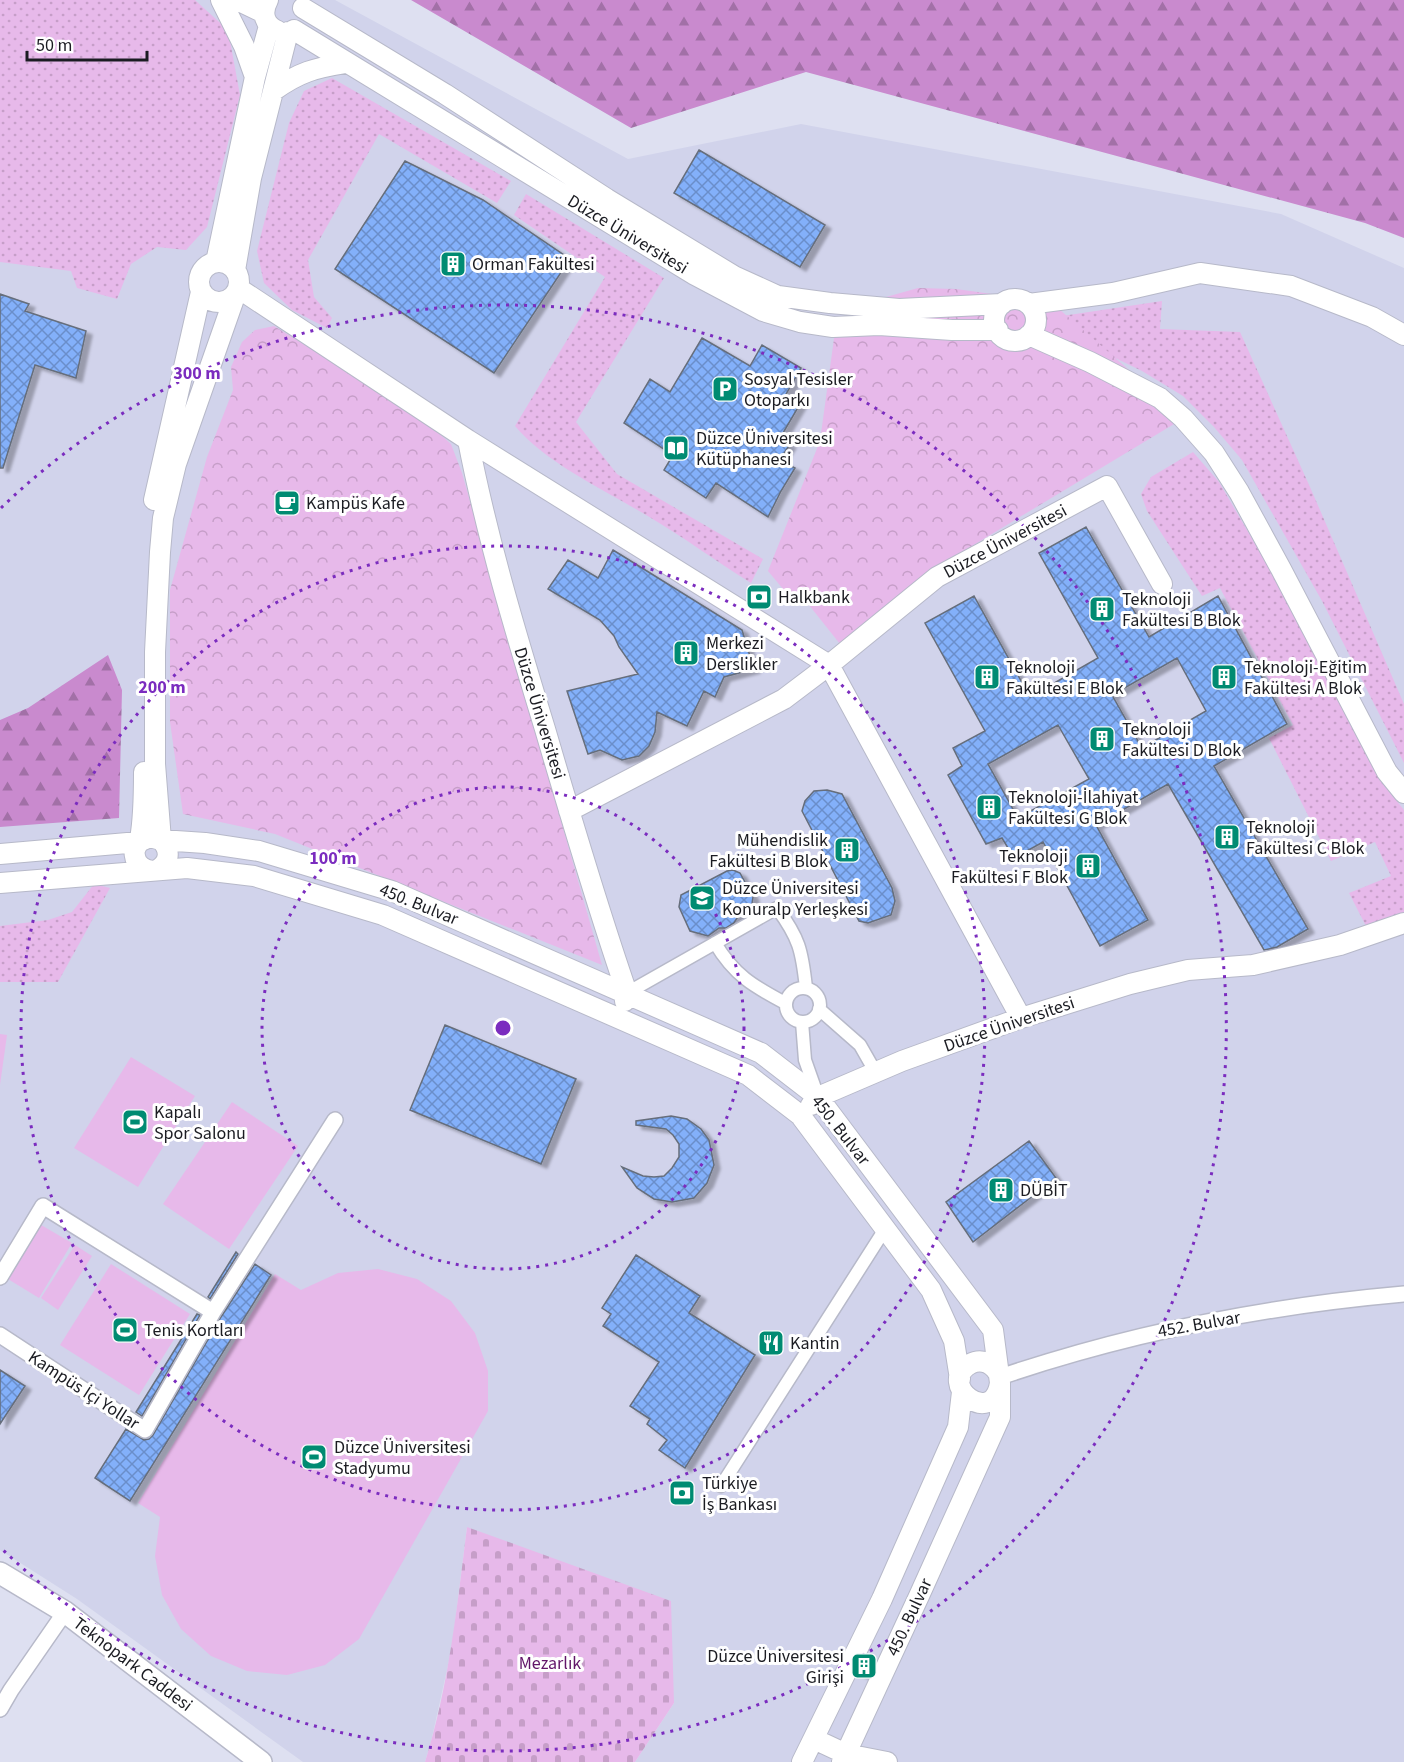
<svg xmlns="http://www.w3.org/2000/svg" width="1404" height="1762" viewBox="0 0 1404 1762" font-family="'Source Sans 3',sans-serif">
	<defs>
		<pattern id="grass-dots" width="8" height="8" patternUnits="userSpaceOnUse" patternTransform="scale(1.5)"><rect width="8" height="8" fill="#e7b9ea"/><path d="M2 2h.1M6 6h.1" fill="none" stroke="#c69ec8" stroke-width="1.8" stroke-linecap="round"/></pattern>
		<pattern id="forest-firs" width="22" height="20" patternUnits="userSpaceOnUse" patternTransform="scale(1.5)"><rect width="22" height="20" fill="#c98ace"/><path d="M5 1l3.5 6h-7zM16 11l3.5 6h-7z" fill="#a270a7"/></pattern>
		<pattern id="cemetery-stones" width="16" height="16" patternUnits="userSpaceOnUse" patternTransform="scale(1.5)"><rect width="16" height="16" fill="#e7b9ea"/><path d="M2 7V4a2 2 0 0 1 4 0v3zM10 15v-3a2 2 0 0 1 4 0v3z" fill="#c69ec8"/></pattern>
		<pattern id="park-crowns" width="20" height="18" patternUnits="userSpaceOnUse" patternTransform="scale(1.5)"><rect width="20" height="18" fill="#e7b9ea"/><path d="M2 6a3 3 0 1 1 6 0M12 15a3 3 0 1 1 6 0" fill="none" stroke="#c69ec8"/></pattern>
		<pattern id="building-cross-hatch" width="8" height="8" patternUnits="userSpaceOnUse" patternTransform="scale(1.5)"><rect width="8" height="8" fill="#83b0fa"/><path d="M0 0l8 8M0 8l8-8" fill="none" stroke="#6a8eca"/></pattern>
		<filter id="shadow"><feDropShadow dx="6" dy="4" stdDeviation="1.5" flood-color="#0004"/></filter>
	</defs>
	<rect width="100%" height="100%" fill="#dee0f1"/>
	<path fill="#d1d3eb" d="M 0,0 L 335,0 L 628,159 L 801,124 L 1281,214 L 1404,268 L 1404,1762 L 635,1762 L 674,1703 L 467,1527 L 452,1647 L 431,1742 L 425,1762 L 303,1762 L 77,1599 L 0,1550 Z"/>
	<path fill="url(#grass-dots)" d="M 0,0 L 195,0 L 228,30 L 240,95 L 207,227 L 186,250 L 157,247 L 131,264 L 117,299 L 77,288 L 71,271 L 0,262 Z
		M 332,78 L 511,181 L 497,203 L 379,134 L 308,260 L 314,297 L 332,318 L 327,328 L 292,310 L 264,283 L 257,251 L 289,123 L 304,91 Z
		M 526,194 L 664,278 L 576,422 L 617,474 L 763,559 L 751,583 C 717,562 685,538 651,518 C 607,491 548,465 515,426 L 605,277 L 514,215 Z
		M 1162,301 L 1160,329 L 1240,332 L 1310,487 L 1404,704 L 1404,763 L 1322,601 L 1242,460 L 1214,427 L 1183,396 L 1142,371 L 1105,353 L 1062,316 Z
		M 1193,452 L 1219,482 L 1286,597 L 1340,699 L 1383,784 L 1404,810 L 1404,917 L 1368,930 L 1349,893 L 1391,876 L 1375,842 L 1331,861 L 1269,738 L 1293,725 L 1220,588 L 1202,596 L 1147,511 L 1141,494 L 1151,477 Z
		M 94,884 L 110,888 L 58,982 L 0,982 L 0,926 L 48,920 L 72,912 Z"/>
	<path fill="url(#forest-firs)" d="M 411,0 L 1404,0 L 1404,238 L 1365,223 L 806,72 L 631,128 Z
		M 108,655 L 122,690 L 119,818 L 0,827 L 0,720 L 28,708 Z"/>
	<path fill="url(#cemetery-stones)" d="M 467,1527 L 671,1601 L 674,1703 L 635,1762 L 425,1762 C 449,1686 457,1606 467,1527 Z"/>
	<path fill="url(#park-crowns)" d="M 918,288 L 956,289 L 1051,302 L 1184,418 L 947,561 L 840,644 L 801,595 L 793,601 L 768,571 L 820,441 L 835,331 L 879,299 Z
		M 274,326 L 417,414 L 451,444 L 462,473 L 602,965 L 275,834 L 183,814 L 170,722 L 170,590 L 207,457 L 233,390 L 231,367 L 242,342 L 255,330 Z"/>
	<path fill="#e7b9ea" d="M 0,1034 L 7,1035 L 0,1085 Z
		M 131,1057 L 195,1096 L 138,1187 L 74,1148 Z
		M 232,1102 L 298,1146 L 229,1249 L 163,1204 Z
		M 36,1222 L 72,1243 L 39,1298 L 3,1276 Z
		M 75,1245 L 92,1256 L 58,1310 L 41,1298 Z
		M 111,1264 L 190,1314 L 139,1395 L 60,1345 Z
		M 378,1269 L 417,1279 L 451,1301 L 475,1333 L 488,1371 L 488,1411 L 359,1639 L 325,1665 L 287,1675 L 247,1671 L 211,1656 L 181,1629 L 162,1595 L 155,1556 L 160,1517 L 138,1503 L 275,1274 L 301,1290 L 338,1273 Z"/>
	<path fill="url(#building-cross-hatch)" stroke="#666e7b" stroke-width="1.5" fill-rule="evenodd" filter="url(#shadow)" d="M 699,150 L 825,225 L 800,267 L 674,193 Z
		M 405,161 L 483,200 L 570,259 L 494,373 L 335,269 Z
		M 0,294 L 29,304 L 25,311 L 86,331 L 76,378 L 35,365 L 3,468 L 0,468 Z
		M 702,338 L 750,366 L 762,345 L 801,368 L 785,396 L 800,404 L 780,438 L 790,444 L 780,460 L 795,468 L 781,491 L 768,517 L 716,483 L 706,498 L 664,470 L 673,455 L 624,423 L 650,379 L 670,392 Z
		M 1086,527 L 1149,637 L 1218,596 L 1287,724 L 1214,766 L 1308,929 L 1277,947 L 1264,950 L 1168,784 L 1096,825 L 1148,920 L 1100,946 L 1043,842 L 1014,858 L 1002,838 L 986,844 L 948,775 L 962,766 L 953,748 L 985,731 L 925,623 L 974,596 L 1030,697 L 1098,658 L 1039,553 ZM 1177,658 L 1206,711 L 1142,748 L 1112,695 ZM 1058,725 L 1089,779 L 1018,818 L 988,764 Z
		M 613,550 L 742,630 L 754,669 L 724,677 L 715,697 L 704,691 L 687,726 L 657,712 L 655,732 L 649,746 L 639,756 L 622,760 L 600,750 L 588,754 L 567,691 L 638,674 L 619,647 L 614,636 L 600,620 L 548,589 L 568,560 L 598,578 Z
		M 827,790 L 842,794 L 892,888 L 895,901 L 891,915 L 868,923 L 859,921 L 802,811 L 805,801 L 814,791 Z
		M 733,870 L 740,873 L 753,897 L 751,910 L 737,918 L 734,923 L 726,928 L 719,928 L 708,936 L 690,931 L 679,907 L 681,895 L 727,871 Z
		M 445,1025 L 576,1079 L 541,1164 L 410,1110 Z
		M 671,1116 L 687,1119 L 701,1129 L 709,1140 L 714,1165 L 707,1183 L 694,1198 L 672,1202 L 654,1199 L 637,1188 L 622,1167 L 643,1176 L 654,1177 L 664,1176 L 672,1168 L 679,1157 L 679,1144 L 673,1135 L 666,1129 L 636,1125 L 636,1121 Z
		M 1029,1141 L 1056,1178 L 973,1242 L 946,1202 Z
		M 236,1252 L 238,1254 L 210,1299 L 208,1297 Z
		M 636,1255 L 700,1296 L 689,1313 L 755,1355 L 685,1468 L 659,1450 L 667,1440 L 647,1424 L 650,1419 L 630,1406 L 659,1362 L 603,1326 L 611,1314 L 602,1308 Z
		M 255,1264 L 271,1275 L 130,1501 L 95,1478 L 126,1429 L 144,1440 L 149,1439 L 153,1435 L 221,1317 Z
		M 197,1314 L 200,1315 L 142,1416 L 136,1412 Z
		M 0,1370 L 25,1386 L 0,1424 Z
		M 867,1658 L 875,1662 L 868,1677 L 859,1673 Z"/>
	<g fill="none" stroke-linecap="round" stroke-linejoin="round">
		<g stroke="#b7b9c9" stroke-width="15">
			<path id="pedestrian" d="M 715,943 C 734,975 753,986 785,1003
				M786 1005a17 17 0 1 1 34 0a17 17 0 1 1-34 0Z
				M 627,993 L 777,908 C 799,938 802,950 806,988
				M 819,1009 L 860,1045 L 876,1073
				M 802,1022 L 805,1060 L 817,1094
				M 721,1486 L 885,1229"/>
		</g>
		<g stroke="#b7b9c9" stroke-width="18">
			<path id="minor" d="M 0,1277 L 43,1206 L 213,1312
				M 0,1335 L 145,1430 L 213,1312 L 335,1120
				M 1000,1377 C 1130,1333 1267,1306 1404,1294
				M 0,1709 L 11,1690 L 65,1612"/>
		</g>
		<g stroke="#b7b9c9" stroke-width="22">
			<path id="tertiary" d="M 221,0 L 244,46 L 255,77
				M 237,0 L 264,13
				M 268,0 C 261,13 264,25 278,31
				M 303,8 L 445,94 L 607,199 L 734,276 L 778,296 L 830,303 L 899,309 L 1002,304
				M 294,30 L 695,275 L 763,311 L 800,322 L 833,327 L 879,325 L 952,330 L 998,330
				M 273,91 C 299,72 315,68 346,63
				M199 282a20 20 0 1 1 40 0a20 20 0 1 1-40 0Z
				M 216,262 L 255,77 L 269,26
				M 235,270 L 251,178 L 288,32
				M 238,288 L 468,440 L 829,665 L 1021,1018
				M994 320a21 21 0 1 1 42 0a21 21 0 1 1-42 0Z
				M 1029,304 L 1113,293 L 1200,273 L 1291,286 L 1372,317 L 1404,335
				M 1029,335 L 1090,362 L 1160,398 L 1183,418 L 1214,453 L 1239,492 L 1281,569 L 1387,772 L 1404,793
				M 468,440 C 487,538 516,634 545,729 C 571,818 597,906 627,993 L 625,1001
				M 154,500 L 201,292
				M 144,772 C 144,794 144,817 140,839 C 138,845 133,849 135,856 C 136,865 143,869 151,871
				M 569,811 L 784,699 L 829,665 L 937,577 L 1107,486 L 1162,584
				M 0,854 L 139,842 L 150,837 L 161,840 L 205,843 L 259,851 L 392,891 L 761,1053 L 818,1097 L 993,1330 L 1000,1383 L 1000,1417 L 919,1596 L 842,1762
				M 157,870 C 170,863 171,850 161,840 L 155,764 L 155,652 L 160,552 L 163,518 L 176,464 L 236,293
				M 0,883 L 187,868 L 254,876 L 383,915 L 748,1075 L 800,1115 L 931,1290 L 954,1341 L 960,1379
				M 811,1105 L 818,1097 L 902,1061 L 1021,1018 L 1130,984 L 1188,970 L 1253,965 L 1340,945 L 1404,923
				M 1000,1377 C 995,1365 983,1357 970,1364 C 935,1384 993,1429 1000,1383
				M 814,1739 L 846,1754 L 887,1762
				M 802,1762 L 882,1599 L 958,1427 L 962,1392"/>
		</g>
		<g stroke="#b7b9c9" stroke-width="24">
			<path id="secondary" d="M 0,1573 L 65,1612 L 261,1762"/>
		</g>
		<use href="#pedestrian" stroke="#fff" stroke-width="12"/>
		<use href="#minor" stroke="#fff" stroke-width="15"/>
		<use href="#tertiary" stroke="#fff" stroke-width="20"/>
		<use href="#secondary" stroke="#fff" stroke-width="21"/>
	</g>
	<g fill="none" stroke="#7b2cbf" stroke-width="3" stroke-dasharray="3 6">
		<circle cx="503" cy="1028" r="241"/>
		<circle cx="503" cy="1028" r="482"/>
		<path d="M1 508A723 723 0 1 1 1 1548"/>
	</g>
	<defs>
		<g id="building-square" transform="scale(1.35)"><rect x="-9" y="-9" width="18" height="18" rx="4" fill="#008b72" stroke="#fff"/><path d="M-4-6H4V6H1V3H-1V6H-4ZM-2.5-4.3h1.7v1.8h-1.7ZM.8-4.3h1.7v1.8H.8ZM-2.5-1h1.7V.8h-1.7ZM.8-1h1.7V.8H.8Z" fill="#fff"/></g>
		<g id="parking-square" transform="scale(1.35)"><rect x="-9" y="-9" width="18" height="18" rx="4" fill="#008b72" stroke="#fff"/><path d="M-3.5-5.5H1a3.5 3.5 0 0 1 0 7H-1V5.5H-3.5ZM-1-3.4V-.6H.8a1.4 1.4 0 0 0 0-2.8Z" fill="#fff"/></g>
		<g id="library-square" transform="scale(1.35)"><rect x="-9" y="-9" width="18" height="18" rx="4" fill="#008b72" stroke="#fff"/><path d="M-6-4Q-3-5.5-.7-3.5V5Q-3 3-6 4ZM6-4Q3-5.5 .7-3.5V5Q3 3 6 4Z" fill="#fff"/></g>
		<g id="cafe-square" transform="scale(1.35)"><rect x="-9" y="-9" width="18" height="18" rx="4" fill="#008b72" stroke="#fff"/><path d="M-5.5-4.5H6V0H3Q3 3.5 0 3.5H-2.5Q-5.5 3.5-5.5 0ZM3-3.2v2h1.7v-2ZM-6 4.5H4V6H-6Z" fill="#fff"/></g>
		<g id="bank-square" transform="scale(1.35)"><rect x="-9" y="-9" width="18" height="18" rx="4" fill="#008b72" stroke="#fff"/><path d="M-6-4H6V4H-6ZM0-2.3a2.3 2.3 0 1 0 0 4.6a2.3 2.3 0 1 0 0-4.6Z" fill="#fff"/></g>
		<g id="university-square" transform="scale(1.35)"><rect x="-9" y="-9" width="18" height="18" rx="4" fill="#008b72" stroke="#fff"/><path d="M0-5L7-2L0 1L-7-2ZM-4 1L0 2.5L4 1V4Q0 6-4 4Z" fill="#fff"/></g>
		<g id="stadium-square" transform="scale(1.35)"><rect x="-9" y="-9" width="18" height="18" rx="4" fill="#008b72" stroke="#fff"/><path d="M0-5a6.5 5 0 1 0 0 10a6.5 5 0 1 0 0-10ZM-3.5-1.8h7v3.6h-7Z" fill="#fff"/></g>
		<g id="restaurant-square" transform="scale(1.35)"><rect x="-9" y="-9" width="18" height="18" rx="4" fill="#008b72" stroke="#fff"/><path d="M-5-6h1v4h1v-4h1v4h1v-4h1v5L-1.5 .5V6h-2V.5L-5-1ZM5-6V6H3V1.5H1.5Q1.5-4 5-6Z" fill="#fff"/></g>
	</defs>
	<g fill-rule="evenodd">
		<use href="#building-square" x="453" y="264"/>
		<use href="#parking-square" x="725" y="389"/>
		<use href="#library-square" x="676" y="448"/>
		<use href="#cafe-square" x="287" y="503"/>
		<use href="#bank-square" x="759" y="597"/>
		<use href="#building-square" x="1102" y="609"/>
		<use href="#building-square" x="686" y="653"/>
		<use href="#building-square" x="987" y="677"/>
		<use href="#building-square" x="1224" y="677"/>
		<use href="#building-square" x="1102" y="739"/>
		<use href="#building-square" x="989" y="807"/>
		<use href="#building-square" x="1227" y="837"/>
		<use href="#building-square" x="847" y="850"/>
		<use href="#building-square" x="1088" y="866"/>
		<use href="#university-square" x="702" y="898"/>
		<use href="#stadium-square" x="135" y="1122"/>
		<use href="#building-square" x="1001" y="1190"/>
		<use href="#stadium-square" x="125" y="1330"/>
		<use href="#restaurant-square" x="771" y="1343"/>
		<use href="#stadium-square" x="314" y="1457"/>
		<use href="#bank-square" x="682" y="1493"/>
		<use href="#building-square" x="864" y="1666"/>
	</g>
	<g text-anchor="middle" stroke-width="6" stroke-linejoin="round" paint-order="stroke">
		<g font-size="18" fill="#1b1c22" stroke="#fff">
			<text transform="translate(628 234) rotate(31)" y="6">Düzce Üniversitesi</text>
			<text transform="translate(1005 541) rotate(-28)" y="6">Düzce Üniversitesi</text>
			<text transform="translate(540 713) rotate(73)" y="6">Düzce Üniversitesi</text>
			<text transform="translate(419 904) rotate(22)" y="6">450. Bulvar</text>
			<text transform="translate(1009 1024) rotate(-19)" y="6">Düzce Üniversitesi</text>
			<text transform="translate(841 1130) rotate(52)" y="6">450. Bulvar</text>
			<text transform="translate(1199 1324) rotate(-10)" y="6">452. Bulvar</text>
			<text transform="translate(84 1390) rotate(33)" y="6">Kampüs İçi Yollar</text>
			<text transform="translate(909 1617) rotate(-65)" y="6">450. Bulvar</text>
			<text transform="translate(133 1664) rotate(37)" y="6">Teknopark Caddesi</text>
		</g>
		<g font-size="18" fill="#1b1c22" stroke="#fff" text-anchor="start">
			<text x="472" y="270">Orman Fakültesi</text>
			<text x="744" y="385">Sosyal Tesisler<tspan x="744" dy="21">Otoparkı</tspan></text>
			<text x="696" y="444">Düzce Üniversitesi<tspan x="696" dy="21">Kütüphanesi</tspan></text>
			<text x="306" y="509">Kampüs Kafe</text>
			<text x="778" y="603">Halkbank</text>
			<text x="1122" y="605">Teknoloji<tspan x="1122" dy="21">Fakültesi B Blok</tspan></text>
			<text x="706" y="649">Merkezi<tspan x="706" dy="21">Derslikler</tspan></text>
			<text x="1006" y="673">Teknoloji<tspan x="1006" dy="21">Fakültesi E Blok</tspan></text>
			<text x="1244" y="673">Teknoloji-Eğitim<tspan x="1244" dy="21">Fakültesi A Blok</tspan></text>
			<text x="1122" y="735">Teknoloji<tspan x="1122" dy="21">Fakültesi D Blok</tspan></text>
			<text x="1008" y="803">Teknoloji-İlahiyat<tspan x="1008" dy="21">Fakültesi G Blok</tspan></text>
			<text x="1246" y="833">Teknoloji<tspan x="1246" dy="21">Fakültesi C Blok</tspan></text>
			<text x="828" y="846" text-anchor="end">Mühendislik<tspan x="828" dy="21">Fakültesi B Blok</tspan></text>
			<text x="1068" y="862" text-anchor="end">Teknoloji<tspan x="1068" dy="21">Fakültesi F Blok</tspan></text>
			<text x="722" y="894">Düzce Üniversitesi<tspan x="722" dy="21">Konuralp Yerleşkesi</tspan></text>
			<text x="154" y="1118">Kapalı<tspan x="154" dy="21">Spor Salonu</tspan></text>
			<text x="1020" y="1196">DÜBİT</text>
			<text x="144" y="1336">Tenis Kortları</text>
			<text x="790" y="1349">Kantin</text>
			<text x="334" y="1453">Düzce Üniversitesi<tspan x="334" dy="21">Stadyumu</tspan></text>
			<text x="702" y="1489">Türkiye<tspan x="702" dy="21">İş Bankası</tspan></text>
			<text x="844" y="1662" text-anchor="end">Düzce Üniversitesi<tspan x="844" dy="21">Girişi</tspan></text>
		</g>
		<g font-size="18" fill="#621669" stroke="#fff">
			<text x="550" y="1669">Mezarlık</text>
		</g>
	</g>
	<circle cx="503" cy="1028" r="9" fill="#7b2cbf" stroke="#fff" stroke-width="3"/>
	<g font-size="18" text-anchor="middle" font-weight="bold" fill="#7b2cbf" stroke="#fff" stroke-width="6" stroke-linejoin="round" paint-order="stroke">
		<text x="197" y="379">300 m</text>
		<text x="162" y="693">200 m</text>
		<text x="333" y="864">100 m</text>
	</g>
	<path d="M27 51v9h120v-9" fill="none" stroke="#1b1c22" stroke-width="3"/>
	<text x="36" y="51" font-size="18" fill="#1b1c22" stroke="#ffffff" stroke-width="4.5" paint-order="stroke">50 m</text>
</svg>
